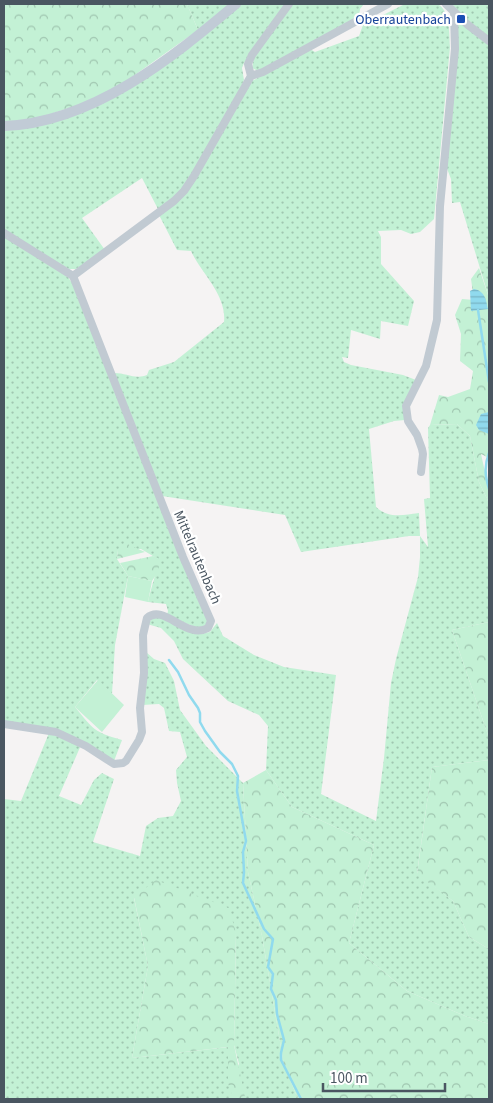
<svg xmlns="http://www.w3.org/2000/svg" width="493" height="1103" viewBox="0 0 493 1103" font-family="'Source Sans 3',sans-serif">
	<defs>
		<pattern id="grass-dots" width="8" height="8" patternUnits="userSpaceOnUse" patternTransform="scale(1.25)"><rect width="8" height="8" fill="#c3f1d5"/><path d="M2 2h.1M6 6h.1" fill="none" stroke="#a0c6b0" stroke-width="1.8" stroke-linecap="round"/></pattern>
		<pattern id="forest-crowns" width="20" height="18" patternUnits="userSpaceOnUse" patternTransform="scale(1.25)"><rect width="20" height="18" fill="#c3f1d5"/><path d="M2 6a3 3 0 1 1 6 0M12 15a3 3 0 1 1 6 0" fill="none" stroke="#a0c6b0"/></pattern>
		<pattern id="water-rules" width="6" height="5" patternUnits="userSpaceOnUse" patternTransform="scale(1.25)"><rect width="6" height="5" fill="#90daee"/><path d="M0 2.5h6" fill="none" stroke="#78b4c4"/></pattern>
	</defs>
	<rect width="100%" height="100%" fill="#f5f3f3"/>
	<path fill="url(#grass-dots)" fill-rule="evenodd" d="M 187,4 L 230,4 L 198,30 Z
		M 242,4 L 286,4 L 244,63 L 242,68 L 244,80 L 238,93 L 183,189 L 159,211 L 142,178 L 82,218 L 105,250 L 76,269 L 69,269 L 60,264 L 4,231 L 4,130 L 58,121 L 202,36 Z
		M 291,4 L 364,4 L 360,9 L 359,17 L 258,71 L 252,68 L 254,57 Z
		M 405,4 C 414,4 428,1 437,4 C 451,10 449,35 450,47 L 434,219 L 420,232 L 411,234 L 401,230 L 378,231 L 381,237 L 381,264 L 414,301 L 408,326 L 381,321 L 380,339 L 351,330 L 348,358 L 342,357 L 344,362 L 351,365 L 403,375 L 416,380 L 405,420 L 394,421 L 369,429 L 376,507 C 389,519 403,515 419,513 L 420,536 L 428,547 L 424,499 L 430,498 L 428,428 L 430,425 L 457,424 L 470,436 L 479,482 L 489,503 L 489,622 L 452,630 L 489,738 L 489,760 L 432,767 L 417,873 L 453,901 L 469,937 L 489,949 L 489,1024 L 465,1016 L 407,991 L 349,943 L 374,845 L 292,807 L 266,770 L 268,726 L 259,715 L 228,701 L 183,659 L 174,641 L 161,628 L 147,624 L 152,619 L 159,617 L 201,634 L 210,632 L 217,623 L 223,636 L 254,655 L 284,667 L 336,675 L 321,794 L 376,821 L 384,758 L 391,683 L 396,659 L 418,577 L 420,557 L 420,536 L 409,536 L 301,552 L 285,515 L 162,496 L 112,373 C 125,372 135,380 147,375 L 149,370 L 174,362 L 224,322 C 227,295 201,273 191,251 L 177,250 L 159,215 L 175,203 L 247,86 L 252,81 L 310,49 L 315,52 L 359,36 L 363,25 Z
		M 452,4 L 489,4 L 489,38 L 458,12 Z
		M 459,21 L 489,44 L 489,298 L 460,202 L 452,203 L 451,179 L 446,166 L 457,22 Z
		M 4,236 L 68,277 L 72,283 L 208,619 L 206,625 L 197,628 L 167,615 L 168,611 L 166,604 L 148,602 C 151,586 157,574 158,559 L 141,549 L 118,550 L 117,559 L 128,576 L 115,645 L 112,694 L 97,680 L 75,707 C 94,730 94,732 122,740 L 114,761 L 87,744 L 4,722 Z
		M 146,652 L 154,659 L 165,663 L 174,681 L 180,710 L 206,746 L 243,783 L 248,872 L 262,936 L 284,1065 L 298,1099 L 4,1099 L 4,799 L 21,801 L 49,733 L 81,745 L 59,796 L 81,805 L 94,780 L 102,773 L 114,779 L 93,842 L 140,856 L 146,826 L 158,818 L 173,816 L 181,801 L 177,783 L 176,770 L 187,757 L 180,732 L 169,731 L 164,708 L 159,704 L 142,705 ZM 134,898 L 236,933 L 234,1045 L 239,1064 L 228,1083 L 229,1047 L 132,1058 L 148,966 Z"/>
	<path fill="url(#forest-crowns)" d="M 4,4 L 187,4 L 198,30 L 118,87 L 78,105 L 29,121 L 4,122 Z
		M 479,268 L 489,298 L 489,458 L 481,454 L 489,490 L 489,503 L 479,482 L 470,436 L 457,424 L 430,425 L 439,395 L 448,397 L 470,389 L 473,371 L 460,361 L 461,334 L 455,315 L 462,299 L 474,300 L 471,279 Z
		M 125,543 L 145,552 L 117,559 L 118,550 Z
		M 153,556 L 158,558 C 161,567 157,574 152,581 L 128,576 L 120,563 Z
		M 489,622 L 489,738 L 452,630 Z
		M 489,760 L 489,949 L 469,937 L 453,901 L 417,874 L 432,767 Z
		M 266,770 L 292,807 L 374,845 L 349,943 L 407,991 L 465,1016 L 489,1024 L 489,1099 L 298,1099 L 284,1065 L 262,936 L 248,872 L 243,783 Z
		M 156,880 L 229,908 L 236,933 L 234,1045 L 245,1097 L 239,1099 L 233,1098 L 228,1083 L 228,1047 L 132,1058 L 148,966 L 134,897 Z"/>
	<path fill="#c3f1d5" d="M 128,576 L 152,581 L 148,602 L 125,597 Z
		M 98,680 L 124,705 L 102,732 L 75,707 Z"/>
	<path fill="url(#water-rules)" d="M 474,289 C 485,291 486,300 488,309 L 471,311 L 470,291 Z
		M 489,412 L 489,434 L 479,430 L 476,425 L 481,414 Z"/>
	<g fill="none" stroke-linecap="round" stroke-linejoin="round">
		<path stroke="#90daee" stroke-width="2.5" d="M 478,310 L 489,382
			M 489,453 C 484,466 485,476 489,489
			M 169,660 L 178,672 L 189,695 L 198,708 L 200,713 L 200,722 L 205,731 L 220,752 L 232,764 L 238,776 L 237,791 L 246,841 L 243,852 L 244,872 L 243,883 L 264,929 L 273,939 L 268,967 L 273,974 L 271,989 L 276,1000 L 277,1014 L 284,1040 L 281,1053 L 281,1060 L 301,1099"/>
		<path stroke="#c1cad2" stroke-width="8" d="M 446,4 L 468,25 L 489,41
			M 251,76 L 263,72 L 388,4
			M 251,76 L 248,64 L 252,55 L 289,4
			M 4,233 L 73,276 L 183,557 L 211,621 L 208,628 C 186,640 164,603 147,618 L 143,635 L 144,673 L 140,708 L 142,732 L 139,740 L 126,761 L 123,763 L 114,764 L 86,746 L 56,732 L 4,724
			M 73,276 L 174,201 L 184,191 L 194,176 L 251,76
			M 421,472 L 423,454 L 422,449 L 417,435 L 408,421 L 406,406 L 426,366 L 437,320 L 440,206 L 455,49 L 454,12"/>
		<path stroke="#c1cbd6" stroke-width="10" d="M 4,126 C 92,123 172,58 236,4"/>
	</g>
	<rect fill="#1a4fb4" stroke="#fff" stroke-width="2" x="456" y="14" width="10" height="10" rx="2.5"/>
	<g text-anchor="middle" stroke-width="4.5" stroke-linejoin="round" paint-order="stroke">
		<g font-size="14" fill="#164399" stroke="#fff" text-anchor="end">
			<text x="451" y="24">Oberrautenbach</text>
		</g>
		<g font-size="14" fill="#4a5661" stroke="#fff">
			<text transform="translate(198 557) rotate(67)" y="5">Mittelrautenbach</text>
		</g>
	</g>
	<rect width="493" height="1103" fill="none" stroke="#4a5661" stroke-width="10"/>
	<path d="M323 1083v8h122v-8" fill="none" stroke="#4a5661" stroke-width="2.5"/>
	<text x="330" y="1083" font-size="15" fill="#4a5661" stroke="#ffffff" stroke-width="4" paint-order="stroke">100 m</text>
</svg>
